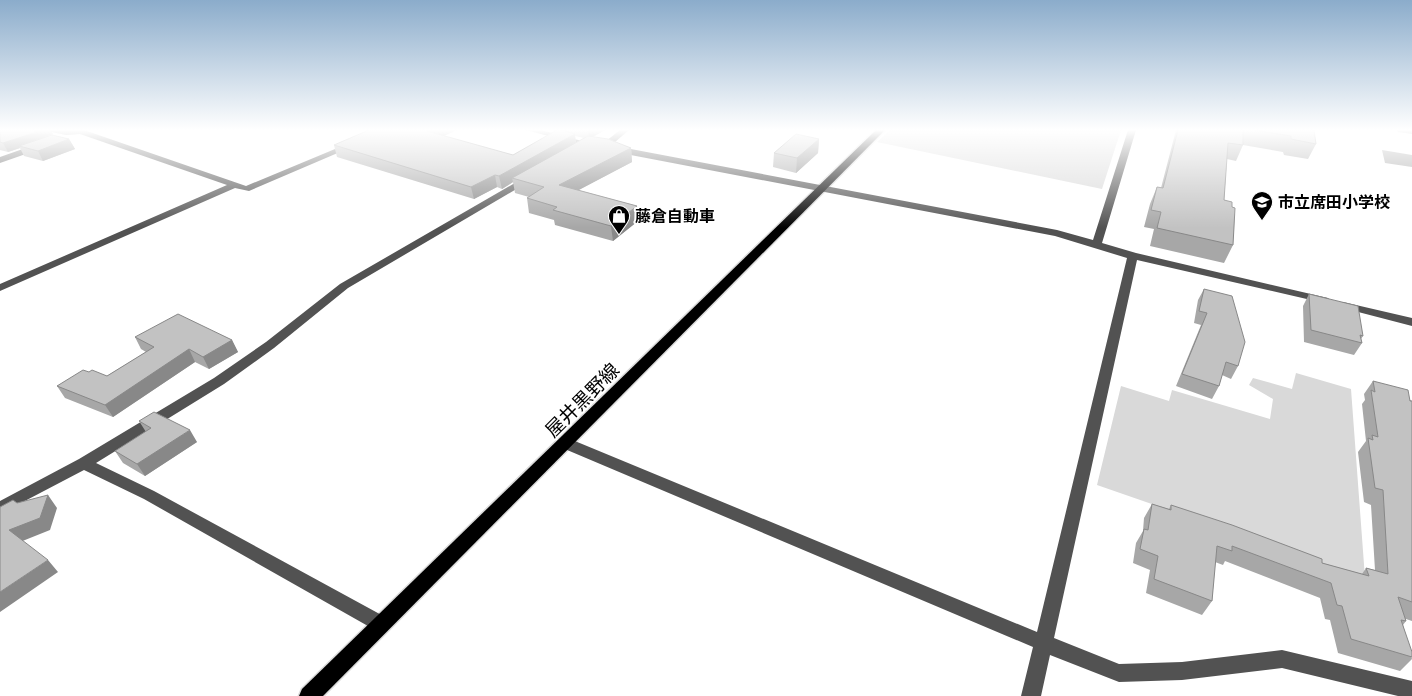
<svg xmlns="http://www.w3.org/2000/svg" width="1412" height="696" viewBox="0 0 1412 696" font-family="Jost,'Noto Sans JP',sans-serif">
	<rect width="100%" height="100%" fill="#fff"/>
	<path fill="#d9d9d9" d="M 890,130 L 1121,130 L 1102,189 L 877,142 Z
		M 1296,373 L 1351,389 L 1365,578 L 1097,485 L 1121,386 L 1169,401 L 1172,390 L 1270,419 L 1273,399 L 1249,385 L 1253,378 L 1292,389 Z"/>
	<path fill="#a0a0a0" d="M 1382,150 L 1412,155 L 1412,167 L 1385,163 Z"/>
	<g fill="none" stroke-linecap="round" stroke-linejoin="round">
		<g stroke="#dbdbdb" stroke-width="3">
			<path id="major" d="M 876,130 L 885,130 L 323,696 L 299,696 L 302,689 Z"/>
		</g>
		<path fill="#525252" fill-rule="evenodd" d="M 42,130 L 84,130 L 246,186 L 347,144 L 354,146 L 249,191 L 235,188 L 0,291 L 0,284 L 227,185 L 80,134 L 66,135 Z
			M 526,130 L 541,130 L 597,145 L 593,148 Z
			M 620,130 L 629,130 L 607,149 L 601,149 L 601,145 Z
			M 1128,130 L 1136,130 L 1102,243 L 1136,253 L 1328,298 L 1330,300 L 1324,303 L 1137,260 L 1054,638 L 1119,664 L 1182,662 L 1282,650 L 1412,681 L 1412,696 L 1398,696 L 1282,668 L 1182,680 L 1119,682 L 1050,655 L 1041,696 L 1021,696 L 1033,647 L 560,447 L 558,443 L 560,439 L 565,438 L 570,439 L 1037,632 L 1127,258 L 1055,236 L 615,152 L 611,149 L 615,146 L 1057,230 L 1093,240 Z
			M 1397,130 L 1412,130 L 1412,134 L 1398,132 Z
			M 37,144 L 41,147 L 40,149 L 0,163 L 0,157 Z
			M 527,176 L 530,177 L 530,181 L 348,288 L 274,348 L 224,384 L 96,463 L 154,491 L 387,618 L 390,624 L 387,630 L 381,632 L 375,630 L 144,499 L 84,470 L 0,514 L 0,501 L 79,459 L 214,378 L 266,342 L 340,284 Z
			M 1343,302 L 1412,318 L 1412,326 L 1339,307 L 1337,305 L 1339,303 Z"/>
		<use href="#major" fill="#000" fill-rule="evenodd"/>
	</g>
	<path fill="#a7a7a7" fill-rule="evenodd" d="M 0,130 L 50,130 L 53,134 L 51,135 L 69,139 L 75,149 L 43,161 L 24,156 L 20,148 L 8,152 L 0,150 Z
		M 553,130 L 605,130 L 593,137 L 631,148 L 632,162 L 578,190 L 637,206 L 638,221 L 613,241 L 555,225 L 554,220 L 529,213 L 527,198 L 529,197 L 515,193 L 513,182 L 502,189 L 497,187 L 474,199 L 337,157 L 334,145 L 444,136 L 513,155 L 556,131 ZM 575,136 L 584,138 L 576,143 Z
		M 1176,130 L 1314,130 L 1316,144 L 1308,159 L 1284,155 L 1283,152 L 1243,145 L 1236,161 L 1227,159 L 1224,200 L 1233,245 L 1224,263 L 1150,246 L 1154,229 L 1144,227 L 1150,204 L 1157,187 L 1161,188 Z
		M 819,139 L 818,153 L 796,173 L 773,167 L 774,153 Z
		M 1204,289 L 1238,366 L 1231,379 L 1222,375 L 1219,386 L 1212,399 L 1176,386 L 1201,325 L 1194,323 L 1198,300 Z
		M 1309,294 L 1363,336 L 1361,339 L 1362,343 L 1354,355 L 1304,342 L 1303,306 Z
		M 135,337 L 232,340 L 238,352 L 209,369 L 195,362 L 113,417 L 65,398 L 57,386 L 89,372 L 107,376 L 146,352 L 141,349 Z
		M 1373,381 L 1412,401 L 1412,621 L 1406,619 L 1406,621 L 1403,625 L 1412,659 L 1400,671 L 1338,653 L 1330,620 L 1325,619 L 1320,598 L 1225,561 L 1223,565 L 1215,562 L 1212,601 L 1202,615 L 1146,593 L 1150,570 L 1133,563 L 1136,543 L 1143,531 L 1144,518 L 1152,504 L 1169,509 L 1171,505 L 1322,563 L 1362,574 L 1366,568 L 1375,570 L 1371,505 L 1364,502 L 1358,452 L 1366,441 L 1362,404 L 1365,400 L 1364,394 Z
		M 139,421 L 197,442 L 145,476 L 123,463 L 115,451 L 146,432 Z"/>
	<path fill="#888" d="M 36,130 L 50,130 L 53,134 L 19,146 L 20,148 L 8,152 L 3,143 Z
		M 429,130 L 457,130 L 429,143 L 427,131 Z
		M 588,130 L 605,130 L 589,139 Z
		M 575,134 L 576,146 L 512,178 L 513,182 L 502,189 L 499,176 Z
		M 69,139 L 75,149 L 43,161 L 38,151 Z
		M 819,139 L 818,153 L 796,173 L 797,158 Z
		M 631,148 L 632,162 L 560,200 L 559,185 Z
		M 495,175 L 497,187 L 474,199 L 471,187 Z
		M 637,206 L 638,221 L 613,241 L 611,226 Z
		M 232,340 L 238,352 L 209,369 L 203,357 Z
		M 189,349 L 195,362 L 113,417 L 105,405 Z
		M 190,430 L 197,442 L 145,476 L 137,464 Z
		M 48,495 L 57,508 L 50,530 L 20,542 L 9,530 Z
		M 48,560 L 58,572 L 0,612 L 0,592 Z"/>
	<path fill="#c2c2c2" stroke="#888" d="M 0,130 L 36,130 L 34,131 L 37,132 L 3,143 L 0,142 Z
		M 369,130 L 429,130 L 427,131 L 513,155 L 557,130 L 561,130 L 575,134 L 499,176 L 495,175 L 471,187 L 334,145 Z
		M 1178,130 L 1243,130 L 1243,145 L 1228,143 L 1224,200 L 1232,202 L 1232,207 L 1235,208 L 1233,245 L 1157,228 L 1161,212 L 1151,210 L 1157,187 L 1163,188 Z
		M 1254,130 L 1314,130 L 1316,144 L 1291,139 L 1291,136 Z
		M 796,134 L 819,139 L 797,158 L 774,153 Z
		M 52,135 L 69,139 L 38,151 L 19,146 Z
		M 588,136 L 608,139 L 631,148 L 559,185 L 637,206 L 611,226 L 553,210 L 557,207 L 527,198 L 544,187 L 512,178 Z
		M 1204,289 L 1232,296 L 1245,342 L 1238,366 L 1226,362 L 1219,386 L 1182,374 L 1207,313 L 1199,311 Z
		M 1309,294 L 1358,306 L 1363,336 L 1360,335 L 1362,343 L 1311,330 Z
		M 178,314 L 232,340 L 203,357 L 189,349 L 105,405 L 57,386 L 83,370 L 89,372 L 92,370 L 107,376 L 154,347 L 135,337 Z
		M 1373,381 L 1408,390 L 1410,401 L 1412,401 L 1412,602 L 1398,597 L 1406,621 L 1401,620 L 1412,652 L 1412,657 L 1351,639 L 1342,606 L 1337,605 L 1331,583 L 1232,546 L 1232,551 L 1217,546 L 1212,601 L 1154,579 L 1158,556 L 1140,549 L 1144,529 L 1148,530 L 1152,504 L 1171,510 L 1171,505 L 1232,525 L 1322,559 L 1322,563 L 1369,576 L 1366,568 L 1388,574 L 1383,490 L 1375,488 L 1368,438 L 1373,440 L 1372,435 L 1378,437 L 1371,390 L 1375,392 Z
		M 154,412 L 190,430 L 137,464 L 115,451 L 151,428 L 139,421 Z
		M 48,495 L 40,518 L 9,530 L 48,560 L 0,592 L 0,507 L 13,500 L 17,503 Z"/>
	<linearGradient id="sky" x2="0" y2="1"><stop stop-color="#8baccb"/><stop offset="0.57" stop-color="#fff"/><stop offset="1" stop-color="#fff" stop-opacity="0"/></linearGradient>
	<rect width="1412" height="228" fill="url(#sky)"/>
	<defs>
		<g id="school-pin" transform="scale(1.125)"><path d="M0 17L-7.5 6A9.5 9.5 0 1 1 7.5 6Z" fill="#000" stroke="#fff"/><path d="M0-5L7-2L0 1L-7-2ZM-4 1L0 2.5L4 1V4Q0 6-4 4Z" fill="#fff"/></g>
		<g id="shop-pin" transform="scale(1.125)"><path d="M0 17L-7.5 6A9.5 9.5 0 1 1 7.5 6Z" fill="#000" stroke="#fff"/><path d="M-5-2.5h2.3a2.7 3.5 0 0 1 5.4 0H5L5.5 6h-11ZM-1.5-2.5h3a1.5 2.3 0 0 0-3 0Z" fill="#fff"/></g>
	</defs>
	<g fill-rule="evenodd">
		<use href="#school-pin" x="1262" y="202"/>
		<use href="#shop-pin" x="619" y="216"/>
	</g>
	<g text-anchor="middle" stroke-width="4" stroke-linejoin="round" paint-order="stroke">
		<g font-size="16" font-weight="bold" fill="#000" stroke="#fff" text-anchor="start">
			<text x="1278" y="208">市立席田小学校</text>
			<text x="635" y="222">藤倉自動車</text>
		</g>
		<g font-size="19" fill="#000" stroke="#fff">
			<text transform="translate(582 400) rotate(-45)" y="7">屋井黒野線</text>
		</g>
	</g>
</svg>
